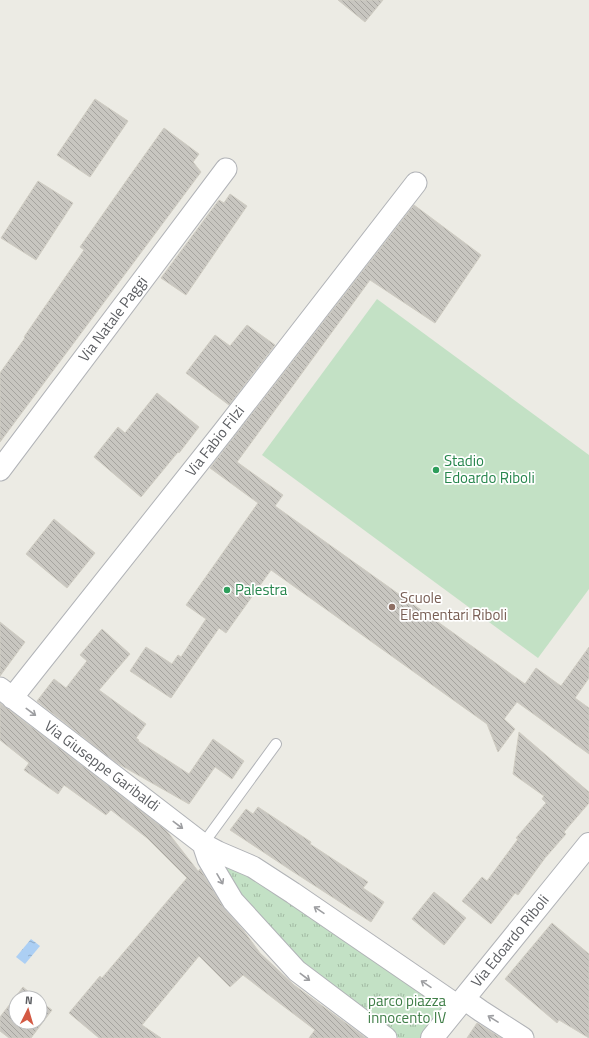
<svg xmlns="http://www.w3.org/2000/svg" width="589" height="1038" viewBox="0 0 589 1038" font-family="'Titillium Web',sans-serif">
	<defs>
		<pattern id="park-tufts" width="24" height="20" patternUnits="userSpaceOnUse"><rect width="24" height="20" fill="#c3e1c5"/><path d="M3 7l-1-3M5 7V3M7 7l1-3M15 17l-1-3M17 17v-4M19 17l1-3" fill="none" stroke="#a2baa3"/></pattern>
		<pattern id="water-ripples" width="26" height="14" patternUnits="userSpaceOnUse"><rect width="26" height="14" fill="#accff4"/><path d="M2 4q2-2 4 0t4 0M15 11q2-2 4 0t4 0" fill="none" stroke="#8fabc9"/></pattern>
		<pattern id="building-back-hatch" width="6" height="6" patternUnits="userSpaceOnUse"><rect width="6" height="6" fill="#c8c6c0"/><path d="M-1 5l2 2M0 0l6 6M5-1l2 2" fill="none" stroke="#a6a49f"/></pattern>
	</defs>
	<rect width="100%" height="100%" fill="#ecebe4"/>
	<path fill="url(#park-tufts)" d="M 211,852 L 451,1007 L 426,1038 L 399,1038 L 300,969 L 235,899 Z"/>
	<path fill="#c3e1c5" d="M 377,299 L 589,455 L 589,589 L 538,658 L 262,455 Z"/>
	<path fill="url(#water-ripples)" d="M 31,939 L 40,946 L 25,964 L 16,957 Z"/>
	<path fill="url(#building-back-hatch)" stroke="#d0cdc3" d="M 338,0 L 383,0 L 365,22 Z
		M 95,99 L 128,121 L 90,177 L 57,155 Z
		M 164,128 L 199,154 L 193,162 L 201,172 L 0,442 L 0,373 L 25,338 L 24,337 L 84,250 L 80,247 L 129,177 Z
		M 38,181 L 73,203 L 36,260 L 1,238 Z
		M 230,194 L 247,206 L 186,295 L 161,278 L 219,200 L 224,203 Z
		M 414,205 L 481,255 L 435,323 L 370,280 L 237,462 L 283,495 L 275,506 L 525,684 L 536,668 L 561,686 L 589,647 L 589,678 L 575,698 L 589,708 L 589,754 L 517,702 L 504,719 L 515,729 L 498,752 L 487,724 L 271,570 L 226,633 L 219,628 L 171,698 L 130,671 L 146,647 L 172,664 L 178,655 L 181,657 L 206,619 L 186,605 L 258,503 L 210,468 Z
		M 247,325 L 275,345 L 229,405 L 186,373 L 215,335 L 230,346 Z
		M 157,393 L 199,427 L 179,453 L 178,452 L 141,497 L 94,457 L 118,427 L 125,433 Z
		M 54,519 L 95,553 L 67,588 L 26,554 Z
		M 0,622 L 25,642 L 0,676 Z
		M 102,629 L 130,654 L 99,690 L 146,724 L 136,738 L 139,740 L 138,741 L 189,774 L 213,739 L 244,761 L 232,779 L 215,767 L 189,804 L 115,762 L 37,701 L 54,679 L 66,688 L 87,661 L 80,655 Z
		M 0,703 L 166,830 L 198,871 L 200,869 L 223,907 L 243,930 L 260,953 L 294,985 L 366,1038 L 309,1038 L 315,1030 L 278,1002 L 243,975 L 230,987 L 199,956 L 142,1025 L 161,1038 L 99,1038 L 69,1013 L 100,976 L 102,978 L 187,878 L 147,838 L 111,810 L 106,815 L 64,785 L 58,794 L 24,770 L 29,763 L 0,740 Z
		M 519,732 L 589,792 L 589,803 L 564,832 L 566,834 L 545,858 L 518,895 L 515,893 L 491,924 L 462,901 L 482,877 L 487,881 L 518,839 L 516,838 L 546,803 L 542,799 L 544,796 L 513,774 Z
		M 258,807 L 311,842 L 310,844 L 368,882 L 363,888 L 384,902 L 371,922 L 292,871 L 230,830 L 246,809 L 253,814 Z
		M 434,892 L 466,918 L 444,945 L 412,919 Z
		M 552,923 L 589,954 L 589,1038 L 559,1020 L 557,1023 L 505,979 Z
		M 23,987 L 36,998 L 16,998 L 16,1022 L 40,1022 L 40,1001 L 52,1010 L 31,1038 L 9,1038 L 0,1031 L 0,1017 Z
		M 477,1023 L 501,1038 L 467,1038 Z"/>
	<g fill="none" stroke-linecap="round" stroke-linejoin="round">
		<g stroke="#b1b3b7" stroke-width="12">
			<path id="service" d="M 203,844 L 276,744"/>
		</g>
		<g stroke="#b1b3b7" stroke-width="23">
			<path id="minor" d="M 0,470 L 226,169
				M 0,688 L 203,844 L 218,852 L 253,867 L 293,893 L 458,1006
				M 12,698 L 223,432 L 416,183
				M 203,844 L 208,859 L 233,901 L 297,971 L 386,1038
				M 464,999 L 481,1011 L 523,1038"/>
		</g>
		<g stroke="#b1b3b7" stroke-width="24">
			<path id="tertiary" d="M 432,1038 L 589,844"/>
		</g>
		<use href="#service" stroke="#fff" stroke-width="10"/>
		<use href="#minor" stroke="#fff" stroke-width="21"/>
		<use href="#tertiary" stroke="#fff" stroke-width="22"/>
	</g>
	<defs><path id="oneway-shaft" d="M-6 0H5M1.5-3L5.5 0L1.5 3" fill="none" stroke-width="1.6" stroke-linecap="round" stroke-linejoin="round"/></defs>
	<g stroke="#9d9ea1">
		<use href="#oneway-shaft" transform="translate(31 712) rotate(37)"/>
		<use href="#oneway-shaft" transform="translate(178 825) rotate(37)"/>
		<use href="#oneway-shaft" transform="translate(220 879) rotate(60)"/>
		<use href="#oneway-shaft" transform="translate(319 910) rotate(-146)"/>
		<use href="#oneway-shaft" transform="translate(305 977) rotate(37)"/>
		<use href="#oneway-shaft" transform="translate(426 984) rotate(-146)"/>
		<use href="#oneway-shaft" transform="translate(493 1019) rotate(-148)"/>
	</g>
	<g fill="#2e9e5b" stroke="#fff" stroke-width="1.5">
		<circle cx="436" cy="470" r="4"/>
		<circle cx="227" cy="590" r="4"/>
	</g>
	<circle fill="#8d6e63" stroke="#fff" stroke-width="1.5" cx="392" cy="607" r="4"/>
	<g text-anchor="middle" stroke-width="3.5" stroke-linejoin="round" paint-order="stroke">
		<g font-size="15" fill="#5c5e62" stroke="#fff">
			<text transform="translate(113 319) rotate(-53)" y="5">Via Natale Paggi</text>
			<text transform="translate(215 441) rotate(-52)" y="5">Via Fabio Filzi</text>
			<text transform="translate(102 766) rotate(37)" y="5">Via Giuseppe Garibaldi</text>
			<text transform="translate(510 941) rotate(-51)" y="5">Via Edoardo Riboli</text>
		</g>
		<g font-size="15" fill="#27864d" stroke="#fff" text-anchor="start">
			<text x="444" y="466">Stadio<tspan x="444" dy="17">Edoardo Riboli</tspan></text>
			<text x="235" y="595">Palestra</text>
		</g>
		<g font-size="15" fill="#785e54" stroke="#fff" text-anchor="start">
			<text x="400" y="603">Scuole<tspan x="400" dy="17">Elementari Riboli</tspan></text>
		</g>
		<g font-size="15" fill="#3f7e47" stroke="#fff">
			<text x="407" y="1006">parco piazza<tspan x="407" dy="17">innocento IV</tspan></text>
		</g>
	</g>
	<g transform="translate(28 1010) rotate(5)"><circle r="19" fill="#ffffff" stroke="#bebfc0"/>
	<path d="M0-3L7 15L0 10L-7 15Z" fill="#d35943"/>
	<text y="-6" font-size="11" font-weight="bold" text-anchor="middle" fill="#5c5e62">N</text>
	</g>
</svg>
